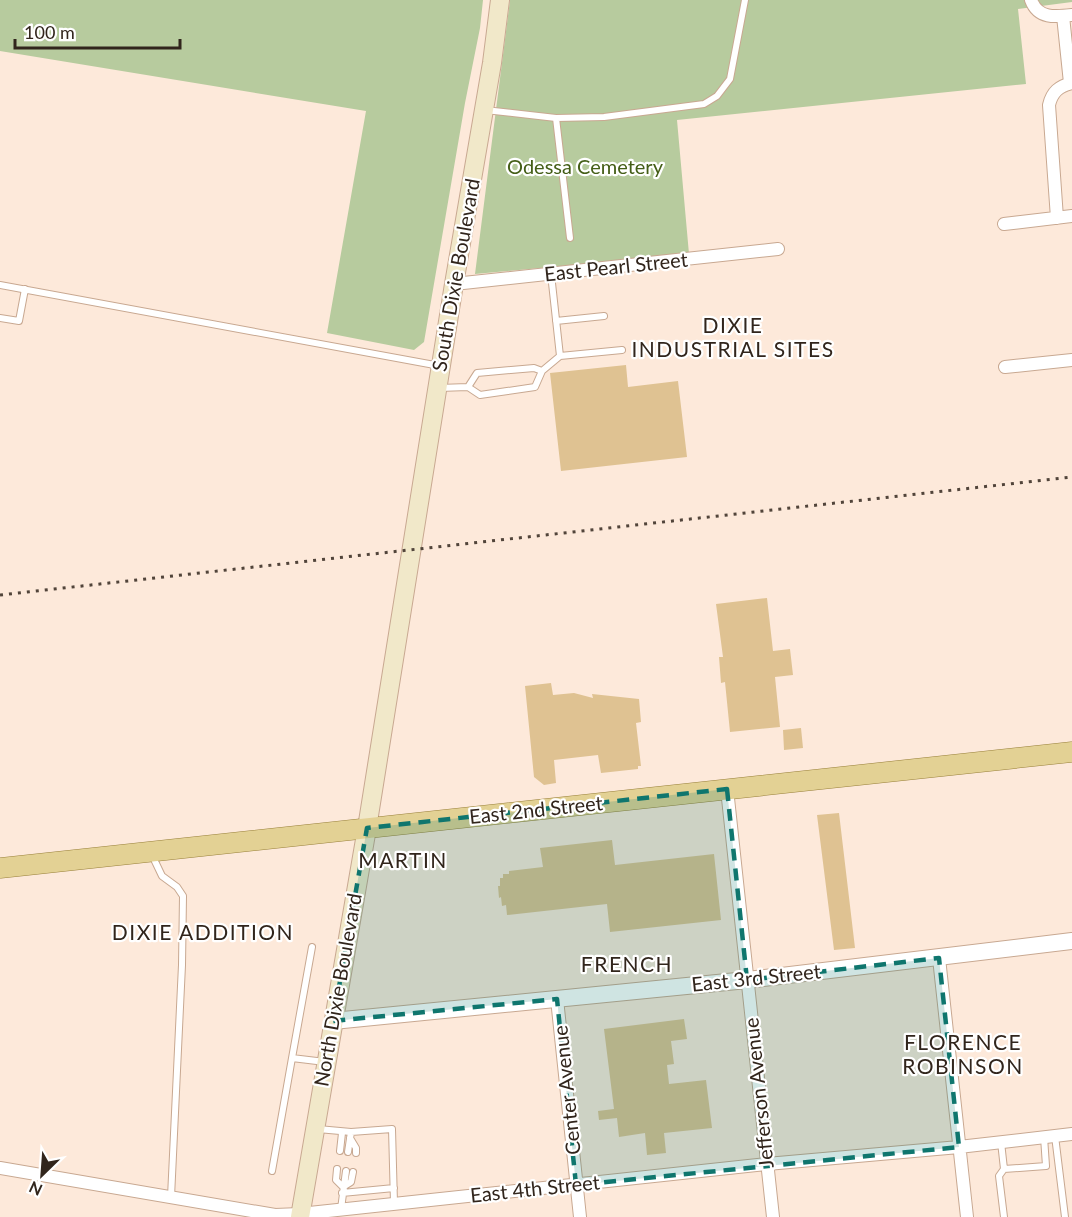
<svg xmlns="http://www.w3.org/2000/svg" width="1072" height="1217" viewBox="0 0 1072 1217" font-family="Lato,sans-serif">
	<rect width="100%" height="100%" fill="#fde9da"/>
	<path fill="#b7cb9e" d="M 0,0 L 483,0 L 480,28 L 465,103 L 424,342 L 414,350 L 327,333 L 366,111 L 0,51 Z
		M 510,0 L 1072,0 L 1072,2 L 1018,9 L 1026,84 L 677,120 L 689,254 L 475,274 Z"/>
	<path fill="#dfc292" d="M 626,365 L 628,387 L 678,381 L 687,457 L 561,471 L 550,373 Z
		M 767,598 L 773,651 L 790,649 L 793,675 L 775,677 L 780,727 L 730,732 L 725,682 L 721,683 L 719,657 L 723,657 L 716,604 Z
		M 551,683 L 553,695 L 574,693 L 593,698 L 592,694 L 639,699 L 641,722 L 636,723 L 641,766 L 638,766 L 638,769 L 601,773 L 598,755 L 554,760 L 556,783 L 544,785 L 534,777 L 525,686 Z
		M 801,728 L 803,748 L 784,750 L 783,730 Z
		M 839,813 L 855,948 L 834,950 L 817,815 Z
		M 612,840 L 615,865 L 714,854 L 721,920 L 610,932 L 607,904 L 507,915 L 506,905 L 502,906 L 501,897 L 499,898 L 498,886 L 500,886 L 500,878 L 503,878 L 503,874 L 509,874 L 509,871 L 543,867 L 540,848 Z
		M 684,1019 L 687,1039 L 671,1041 L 674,1064 L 667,1065 L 669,1084 L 706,1080 L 712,1128 L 664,1133 L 666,1153 L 647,1155 L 645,1133 L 619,1137 L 617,1118 L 599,1120 L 598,1111 L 614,1109 L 604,1029 Z"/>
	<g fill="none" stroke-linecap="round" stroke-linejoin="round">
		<g stroke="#c8a891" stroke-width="8">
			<path id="service" d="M 485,110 L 556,118 L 570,238
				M 556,118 L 604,117 L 704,104 L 717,96 L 730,79 L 745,0
				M 551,274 L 560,356 L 622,350
				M 0,285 L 440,366
				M 0,318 L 19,321 L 25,289
				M 556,321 L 604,316
				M 542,371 L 534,368 L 477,373 L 468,387 L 480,395 L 535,387 L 542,371 L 560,356
				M 439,388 L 468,387
				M 152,855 L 162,876 L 177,887 L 183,896 L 182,965 L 171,1197
				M 312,947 L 292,1058 L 325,1062
				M 318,1129 L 351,1132 L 348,1152
				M 351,1132 L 392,1129 L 394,1203
				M 1055,1136 L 1065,1217
				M 350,1138 L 356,1148 L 356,1153
				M 1001,1142 L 1004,1169 L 1046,1166 L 1044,1137
				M 340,1151 L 342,1133
				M 337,1169 L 336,1180 L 343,1187 L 351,1182 L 353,1172
				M 1004,1169 L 999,1176 L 1004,1217
				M 272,1171 L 292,1058
				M 342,1193 L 394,1188
				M 341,1209 L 346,1171"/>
		</g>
		<g stroke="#c8a891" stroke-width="14">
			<path id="minor" d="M 1031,0 C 1038,19 1055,17 1072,15
				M 1063,16 L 1070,83
				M 1057,218 L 1049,105 C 1052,92 1059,86 1072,83
				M 1004,224 L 1072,216
				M 454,284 L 778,249
				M 1005,367 L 1072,360
				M 727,789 L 773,1217
				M 939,958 L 967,1217
				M 557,999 L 580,1217
				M 0,1168 L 275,1215 L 300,1214 L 767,1164 L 959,1147 L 1072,1134"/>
		</g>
		<g stroke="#c8a891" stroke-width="18">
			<path id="tertiary" d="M 333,1021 L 747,980 L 1072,941"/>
		</g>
		<g stroke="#c8a891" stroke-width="20">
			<path id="secondary" d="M 300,1217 L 367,828 L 454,284 L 492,63 L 500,0"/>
		</g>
		<g stroke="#99813b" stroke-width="21">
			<path id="primary" d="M 0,868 L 1072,752"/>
		</g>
		<use href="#service" stroke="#fff" stroke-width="6"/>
		<use href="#minor" stroke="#fff" stroke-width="12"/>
		<use href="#tertiary" stroke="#fff" stroke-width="16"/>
		<use href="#secondary" stroke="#f1e8c9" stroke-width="18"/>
		<use href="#primary" stroke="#e3d194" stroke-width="20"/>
		<path stroke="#51443a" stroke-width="3" stroke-dasharray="3 6" stroke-linecap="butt" d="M 0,595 L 1072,477"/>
	</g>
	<path fill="#0f766e" fill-opacity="0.2" stroke="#0f766e" stroke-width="4.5" stroke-dasharray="12 8" stroke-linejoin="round" d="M 727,789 L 747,980 L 939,958 L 959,1147 L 576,1185 L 557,999 L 333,1021 L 367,828 Z"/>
	<g text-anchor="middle" stroke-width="4.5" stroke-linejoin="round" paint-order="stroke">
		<g font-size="20" fill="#445e17" stroke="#fff">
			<text x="585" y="174">Odessa Cemetery</text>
		</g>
		<g font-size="20" fill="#31251c" stroke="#fff">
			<text transform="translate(616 267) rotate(-6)" y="7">East Pearl Street</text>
			<text transform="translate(456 275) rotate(-80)" y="7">South Dixie Boulevard</text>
			<text transform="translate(536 810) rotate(-6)" y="7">East 2nd Street</text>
			<text transform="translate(756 978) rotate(-6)" y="7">East 3rd Street</text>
			<text transform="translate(338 990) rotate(-80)" y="7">North Dixie Boulevard</text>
			<text transform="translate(567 1090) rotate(-96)" y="7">Center Avenue</text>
			<text transform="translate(759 1093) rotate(-96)" y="7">Jefferson Avenue</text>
			<text transform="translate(535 1189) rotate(-6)" y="7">East 4th Street</text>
		</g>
		<g font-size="21" letter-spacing="1.5" fill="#31251c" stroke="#fff">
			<text x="733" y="333">DIXIE<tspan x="733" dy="24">INDUSTRIAL SITES</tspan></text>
			<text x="403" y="868">MARTIN</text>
			<text x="203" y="940">DIXIE ADDITION</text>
			<text x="627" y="972">FRENCH</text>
			<text x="963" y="1050">FLORENCE<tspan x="963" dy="24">ROBINSON</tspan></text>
		</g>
	</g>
	<g transform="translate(42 1175) rotate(205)" stroke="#ffffff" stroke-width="4.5" paint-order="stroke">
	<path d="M0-4.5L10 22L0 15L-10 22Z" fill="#31251c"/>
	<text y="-9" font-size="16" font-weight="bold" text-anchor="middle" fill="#31251c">N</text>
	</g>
	<path d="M15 39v9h165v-9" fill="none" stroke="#31251c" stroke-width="3"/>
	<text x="24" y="39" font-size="18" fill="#31251c" stroke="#ffffff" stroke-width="4.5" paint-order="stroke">100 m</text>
</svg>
